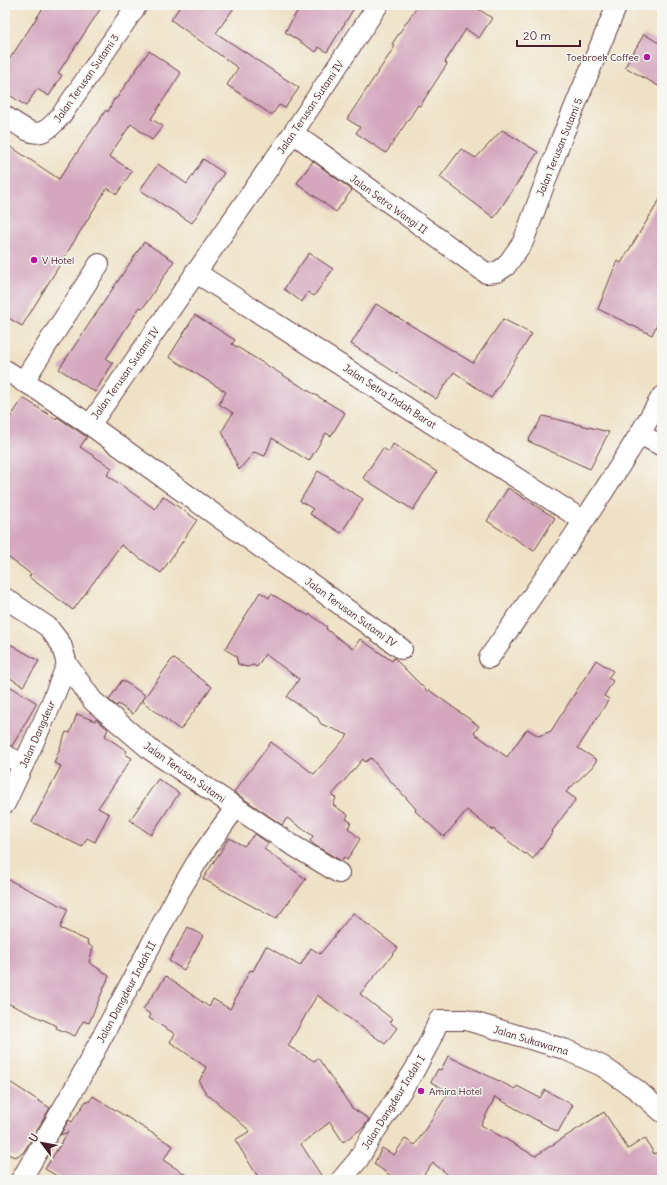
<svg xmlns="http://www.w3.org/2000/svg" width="667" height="1185" viewBox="0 0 667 1185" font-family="Delius,sans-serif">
	<rect width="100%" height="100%" fill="#f6f6f2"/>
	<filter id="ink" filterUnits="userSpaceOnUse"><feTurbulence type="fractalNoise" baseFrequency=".025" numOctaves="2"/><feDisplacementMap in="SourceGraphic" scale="8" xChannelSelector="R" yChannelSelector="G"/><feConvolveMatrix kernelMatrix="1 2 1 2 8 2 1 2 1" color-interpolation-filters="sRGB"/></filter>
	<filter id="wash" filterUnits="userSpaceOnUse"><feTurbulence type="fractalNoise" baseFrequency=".012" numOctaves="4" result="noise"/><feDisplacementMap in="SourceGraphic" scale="16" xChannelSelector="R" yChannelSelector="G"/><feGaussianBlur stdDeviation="0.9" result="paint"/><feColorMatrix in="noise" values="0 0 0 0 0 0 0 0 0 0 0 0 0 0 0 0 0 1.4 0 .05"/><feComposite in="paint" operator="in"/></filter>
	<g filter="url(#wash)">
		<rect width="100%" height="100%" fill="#efe1c5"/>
		<g id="blocks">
			<path fill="#d4a7bd" d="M 45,5 L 103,5 L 58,73 L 62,75 L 49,96 L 37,89 L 26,106 L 5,92 L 5,66 Z
				M 181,5 L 236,5 L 216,33 L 299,88 L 285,108 L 279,105 L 272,115 L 227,85 L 238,68 L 171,20 Z
				M 301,5 L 356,5 L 327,52 L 319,47 L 316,52 L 285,32 Z
				M 418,5 L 472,5 L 492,18 L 479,38 L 466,29 L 445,62 L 447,64 L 420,106 L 418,105 L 386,153 L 356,133 L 360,127 L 347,119 L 395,46 L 392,44 Z
				M 644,34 L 662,45 L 662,88 L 625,67 Z
				M 149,51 L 181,73 L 151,119 L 163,126 L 152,140 L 131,124 L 109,156 L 132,171 L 117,194 L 107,188 L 22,326 L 5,316 L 5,143 L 59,179 L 106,110 L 108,112 L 114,99 L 116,99 Z
				M 502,130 L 538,152 L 494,218 L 440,177 L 461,149 L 476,158 Z
				M 203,159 L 224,173 L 192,223 L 140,190 L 158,164 L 187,184 Z
				M 313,161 L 352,190 L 336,212 L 297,183 Z
				M 662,196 L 662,313 L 652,335 L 598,309 L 617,261 L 621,263 Z
				M 144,242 L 174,261 L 143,308 L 140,307 L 106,359 L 113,363 L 95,392 L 59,369 Z
				M 309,253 L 333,269 L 314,296 L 308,292 L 302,302 L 284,289 Z
				M 376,304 L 473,363 L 503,319 L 532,334 L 491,398 L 454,372 L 436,399 L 351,344 Z
				M 195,315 L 235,340 L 232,344 L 345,413 L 331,436 L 326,433 L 309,461 L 272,438 L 265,456 L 254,452 L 239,470 L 222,431 L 233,413 L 219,404 L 226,392 L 169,357 Z
				M 23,398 L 56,419 L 57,417 L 87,437 L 80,447 L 112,468 L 107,475 L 155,509 L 163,496 L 197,520 L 161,573 L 121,545 L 73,610 L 29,577 L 31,574 L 5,555 L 5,426 Z
				M 543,416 L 609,432 L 590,469 L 528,441 Z
				M 393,444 L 437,472 L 413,510 L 363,478 L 383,448 L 389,452 Z
				M 318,471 L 363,499 L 341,533 L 310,514 L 313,509 L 300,501 Z
				M 508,488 L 555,518 L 534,551 L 487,521 Z
				M 260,592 L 269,598 L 271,594 L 309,616 L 310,614 L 327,627 L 326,629 L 353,649 L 360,639 L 392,661 L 394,658 L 428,692 L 429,690 L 479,726 L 474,733 L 507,757 L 527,729 L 539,736 L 551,731 L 596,660 L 613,671 L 608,678 L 613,681 L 604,696 L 609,699 L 578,748 L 597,760 L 592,767 L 566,792 L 576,799 L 552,831 L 553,832 L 533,859 L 526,853 L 525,854 L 493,829 L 492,830 L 467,810 L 444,837 L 415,811 L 416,809 L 387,777 L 371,758 L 365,762 L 363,759 L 332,795 L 336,798 L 333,805 L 348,815 L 346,819 L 351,822 L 348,828 L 360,839 L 347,860 L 344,857 L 341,861 L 316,846 L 310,841 L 313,836 L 287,818 L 282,825 L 234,792 L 271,742 L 314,774 L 348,735 L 321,724 L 317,717 L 287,697 L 299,679 L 265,654 L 257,667 L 253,665 L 248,667 L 243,666 L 238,664 L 236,656 L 225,649 Z
				M 5,641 L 39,661 L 23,686 L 5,675 Z
				M 173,658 L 212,687 L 180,730 L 142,701 Z
				M 122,680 L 145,695 L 133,714 L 118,704 L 117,706 L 109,700 Z
				M 11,687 L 37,703 L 12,746 L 5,744 L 5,697 Z
				M 77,714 L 95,721 L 96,719 L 108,729 L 105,736 L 127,751 L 125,754 L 132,758 L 98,808 L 109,814 L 95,842 L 87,838 L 82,847 L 32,822 L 61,766 L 54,763 L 66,732 L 70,733 Z
				M 158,779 L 179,793 L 151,835 L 130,820 Z
				M 255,834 L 268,843 L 264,849 L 306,879 L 276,919 L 203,879 L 229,838 L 244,846 Z
				M 5,878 L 68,909 L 60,928 L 88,941 L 87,943 L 93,948 L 89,962 L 109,976 L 89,1023 L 83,1021 L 75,1036 L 56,1028 L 57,1026 L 5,1002 Z
				M 353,913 L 398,948 L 360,994 L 392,1019 L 390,1022 L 397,1028 L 385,1044 L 317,995 L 288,1046 L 314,1061 L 318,1058 L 352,1108 L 369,1119 L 364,1127 L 343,1142 L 330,1122 L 301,1144 L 324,1180 L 260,1180 L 235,1140 L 250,1131 L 206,1093 L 199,1082 L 206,1067 L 170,1042 L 175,1034 L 149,1018 L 151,1015 L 143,1009 L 166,976 L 209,1007 L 213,999 L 230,1009 L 250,970 L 253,971 L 266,946 L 300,966 L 311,948 L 320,954 Z
				M 188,927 L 203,936 L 184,970 L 169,961 Z
				M 448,1056 L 515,1089 L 517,1086 L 540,1098 L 545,1090 L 573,1105 L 558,1132 L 495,1097 L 481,1125 L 535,1156 L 604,1112 L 628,1149 L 645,1138 L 654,1154 L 662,1149 L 662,1180 L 455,1180 L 433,1163 L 419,1180 L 397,1180 L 374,1164 L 382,1148 L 394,1155 L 405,1139 L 415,1145 L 449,1092 L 431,1082 L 438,1069 L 441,1070 Z
				M 5,1079 L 50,1108 L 23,1153 L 15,1157 L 5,1153 Z
				M 93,1096 L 173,1146 L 163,1160 L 194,1180 L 64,1180 L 45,1169 L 68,1132 L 60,1135 L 69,1120 L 72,1122 L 86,1101 L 89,1102 Z"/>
		</g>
	</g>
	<g filter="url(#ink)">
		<use href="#blocks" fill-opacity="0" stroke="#633c42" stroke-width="1"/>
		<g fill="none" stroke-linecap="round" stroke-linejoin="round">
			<g stroke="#633c42" stroke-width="22">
				<path id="minor" d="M 378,5 L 293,133 L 90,425 L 402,649
					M 5,116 C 32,134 39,143 62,114 L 137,5
					M 293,133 L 486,273 L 497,272 L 506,266 L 523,242 L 562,137 L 617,5
					M 195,272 L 584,521
					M 5,370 L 35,388 L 90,425
					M 23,382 L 99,264
					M 640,434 L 662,446
					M 5,598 L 48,627 L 61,644 L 67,664 L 93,701 L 152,751 L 289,843 L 339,873
					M 489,658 C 549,572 610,487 662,396
					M 5,755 L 23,764
					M 5,804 L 49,709 L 67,664
					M 21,1180 L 77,1084 L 178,894 L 198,860 L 236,807
					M 341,1180 L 358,1160 L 370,1139 L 414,1071 L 428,1045 L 439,1020 L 466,1020 L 564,1049 L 602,1066 L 637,1090 L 662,1112"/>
			</g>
			<use href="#minor" stroke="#fff" stroke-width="20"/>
		</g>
	</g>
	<g fill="#b5179e" stroke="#f6f6f2" stroke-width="1.5">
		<circle cx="647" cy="57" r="4"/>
		<circle cx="34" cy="260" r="4"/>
		<circle cx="421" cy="1091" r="4"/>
	</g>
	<g text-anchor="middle" stroke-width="3" stroke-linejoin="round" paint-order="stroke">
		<g font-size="10" fill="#4a1f2b" stroke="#f6f6f2" text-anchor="start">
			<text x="639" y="61" text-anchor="end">Toebroek Coffee</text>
			<text x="42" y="264">V Hotel</text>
			<text x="429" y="1095">Amira Hotel</text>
		</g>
		<g font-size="10" fill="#4a1f2b" stroke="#f6f6f2">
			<text transform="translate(86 78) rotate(-55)" y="4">Jalan Terusan Sutami 3</text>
			<text transform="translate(310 107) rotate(-56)" y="4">Jalan Terusan Sutami IV</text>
			<text transform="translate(559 147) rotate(-68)" y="4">Jalan Terusan Sutami 5</text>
			<text transform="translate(389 204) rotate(36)" y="4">Jalan Setra Wangi II</text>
			<text transform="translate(125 373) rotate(-55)" y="4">Jalan Terusan Sutami IV</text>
			<text transform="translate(390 396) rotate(33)" y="4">Jalan Setra Indah Barat</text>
			<text transform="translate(351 612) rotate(36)" y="4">Jalan Terusan Sutami IV</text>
			<text transform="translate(37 734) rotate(-66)" y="4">Jalan Dangdeur</text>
			<text transform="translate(185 772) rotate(35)" y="4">Jalan Terusan Sutami</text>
			<text transform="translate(126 992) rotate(-62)" y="4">Jalan Dangdeur Indah II</text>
			<text transform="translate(531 1040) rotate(17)" y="4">Jalan Sukawarna</text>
			<text transform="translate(393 1102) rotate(-58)" y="4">Jalan Dangdeur Indah I</text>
		</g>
	</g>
	<rect width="667" height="1185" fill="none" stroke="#f6f6f2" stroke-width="20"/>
	<g transform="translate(42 1143) rotate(302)" stroke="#f6f6f2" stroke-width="3" paint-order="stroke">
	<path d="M0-3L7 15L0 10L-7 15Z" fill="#4a1f2b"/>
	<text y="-6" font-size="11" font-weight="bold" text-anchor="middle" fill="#4a1f2b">U</text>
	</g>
	<path d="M517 40v6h63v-6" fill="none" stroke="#4a1f2b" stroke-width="2"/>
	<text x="523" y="40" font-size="12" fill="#4a1f2b" stroke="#f6f6f2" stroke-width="3" paint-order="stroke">20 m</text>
</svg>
